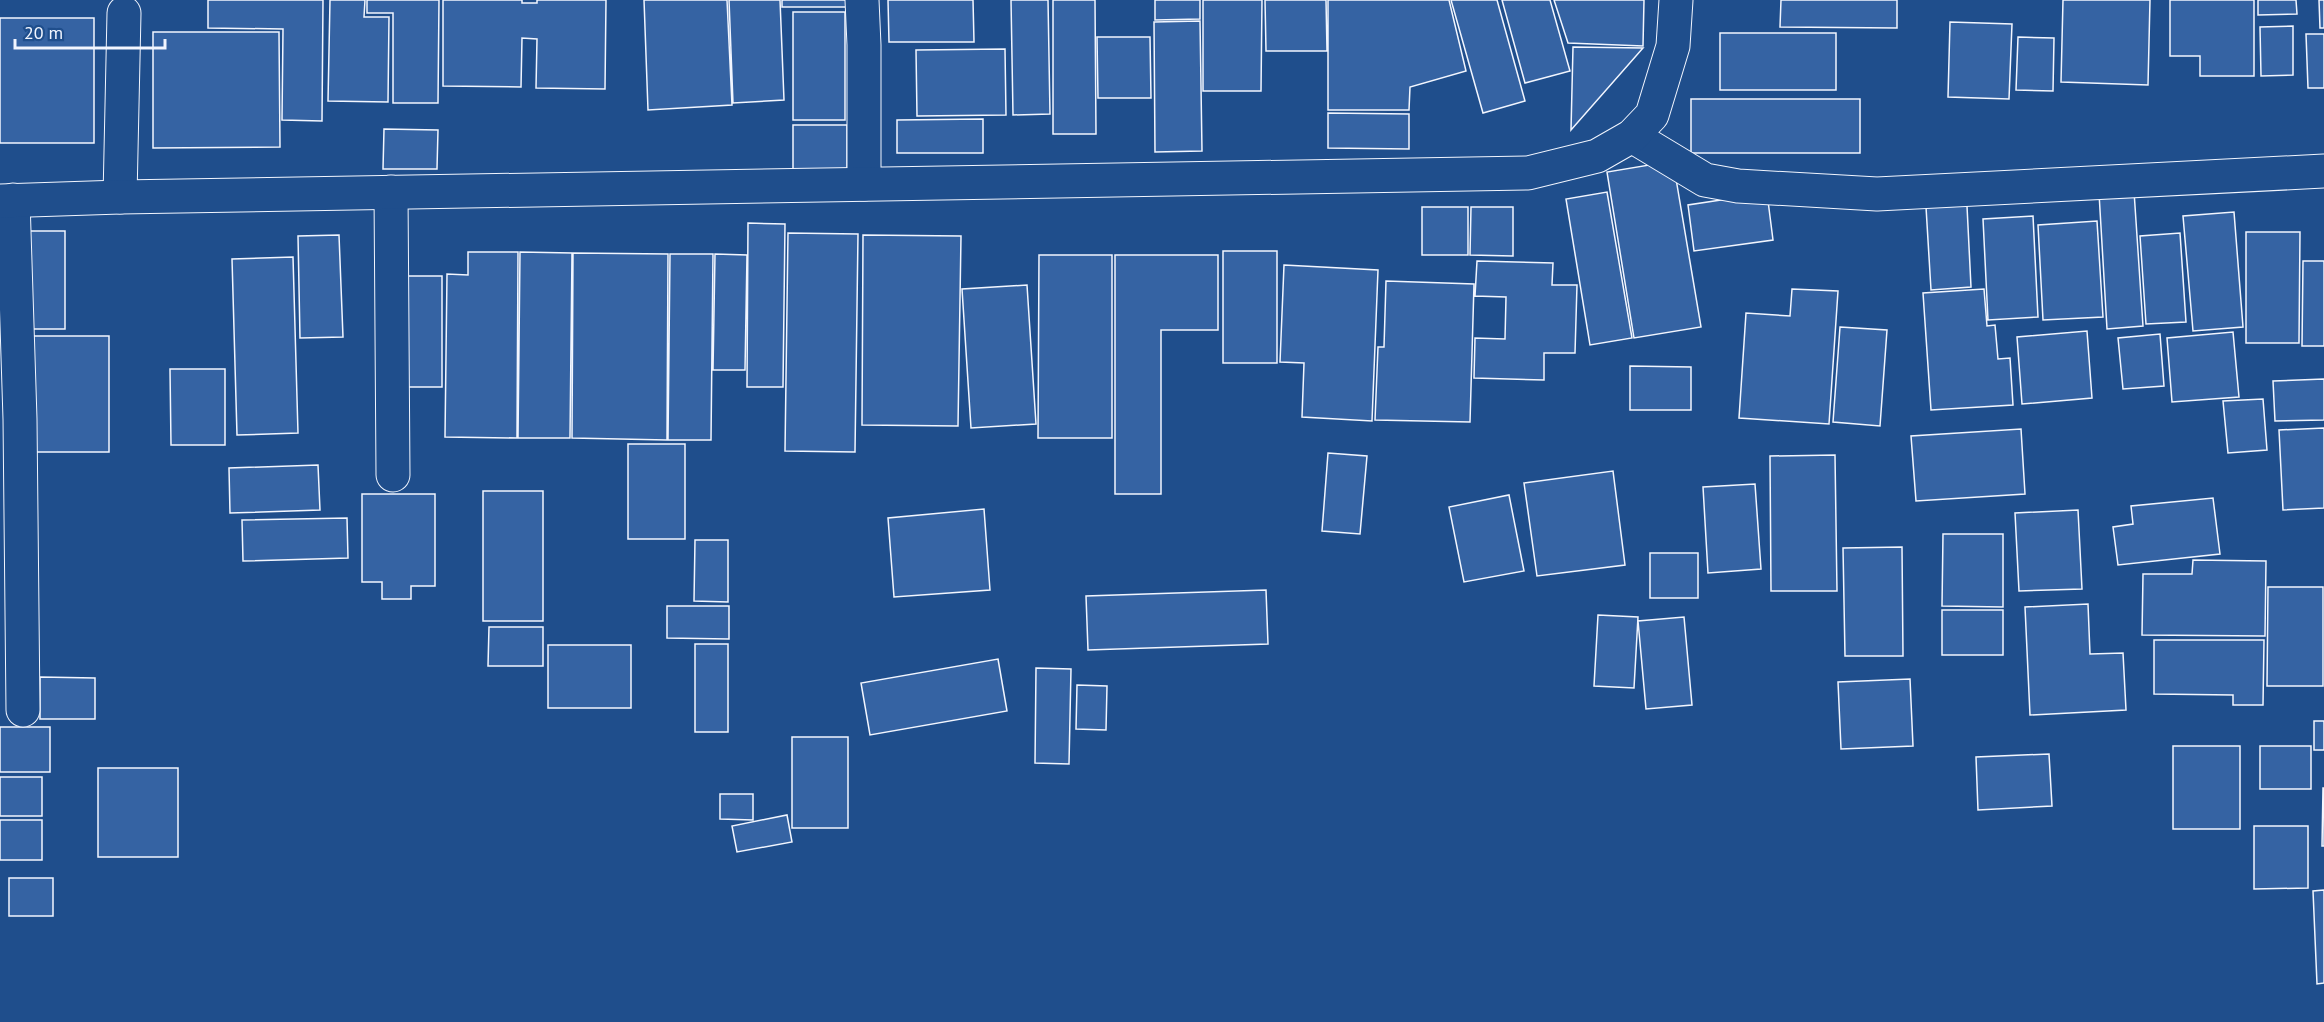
<svg xmlns="http://www.w3.org/2000/svg" width="2324" height="1022" viewBox="0 0 2324 1022" font-family="'PT Sans',sans-serif">
	<rect width="100%" height="100%" fill="#1f4e8c"/>
	<path fill="#3563a3" stroke="#f2f6ff" stroke-width="1.5" d="M 208,0 L 323,0 L 322,121 L 282,120 L 283,29 L 208,28 Z
		M 330,0 L 365,0 L 364,17 L 389,17 L 388,102 L 328,101 Z
		M 367,0 L 439,0 L 438,103 L 393,103 L 393,13 L 367,13 Z
		M 443,0 L 522,0 L 522,3 L 537,3 L 537,0 L 606,0 L 605,89 L 536,88 L 537,39 L 522,38 L 521,87 L 443,86 Z
		M 644,0 L 727,0 L 732,105 L 648,110 Z
		M 729,0 L 780,0 L 784,100 L 733,103 Z
		M 782,0 L 873,0 L 873,7 L 782,7 Z
		M 888,0 L 973,0 L 974,42 L 889,42 Z
		M 1011,0 L 1048,0 L 1050,114 L 1013,115 Z
		M 1053,0 L 1095,0 L 1096,134 L 1053,134 Z
		M 1155,0 L 1200,0 L 1200,19 L 1155,20 Z
		M 1203,0 L 1262,0 L 1261,91 L 1203,91 Z
		M 1265,0 L 1326,0 L 1327,51 L 1266,51 Z
		M 1328,0 L 1449,0 L 1466,71 L 1410,87 L 1409,110 L 1328,110 Z
		M 1451,0 L 1497,0 L 1525,101 L 1483,113 Z
		M 1502,0 L 1550,0 L 1570,71 L 1525,83 Z
		M 1554,0 L 1644,0 L 1643,46 L 1568,43 Z
		M 1781,0 L 1897,0 L 1897,28 L 1780,27 Z
		M 2063,0 L 2150,0 L 2148,85 L 2061,82 Z
		M 2170,0 L 2254,0 L 2254,76 L 2200,76 L 2200,56 L 2170,56 Z
		M 2258,0 L 2296,0 L 2297,14 L 2258,15 Z
		M 2319,0 L 2324,0 L 2324,28 L 2320,28 Z
		M 793,12 L 845,12 L 845,120 L 793,120 Z
		M 0,18 L 94,18 L 94,143 L 0,143 Z
		M 1200,21 L 1202,151 L 1155,152 L 1154,22 Z
		M 1950,22 L 2012,24 L 2009,99 L 1948,97 Z
		M 2293,26 L 2293,75 L 2261,76 L 2260,27 Z
		M 153,32 L 279,32 L 280,147 L 153,148 Z
		M 1720,33 L 1836,33 L 1836,90 L 1720,90 Z
		M 2306,34 L 2324,34 L 2324,88 L 2308,88 Z
		M 1097,37 L 1150,37 L 1151,98 L 1098,98 Z
		M 2018,37 L 2054,38 L 2053,91 L 2016,90 Z
		M 1573,47 L 1643,48 L 1571,130 Z
		M 1005,49 L 1006,115 L 917,116 L 916,50 Z
		M 1691,99 L 1860,99 L 1860,153 L 1691,153 Z
		M 1328,113 L 1409,114 L 1409,149 L 1328,148 Z
		M 983,119 L 983,153 L 897,153 L 897,120 Z
		M 793,125 L 847,125 L 847,180 L 793,180 Z
		M 384,129 L 438,130 L 437,169 L 383,169 Z
		M 1673,161 L 1701,327 L 1634,338 L 1607,172 Z
		M 2134,191 L 2143,326 L 2107,329 L 2099,193 Z
		M 1607,192 L 1632,338 L 1590,345 L 1566,199 Z
		M 1767,193 L 1773,240 L 1694,251 L 1688,205 Z
		M 1967,206 L 1971,287 L 1931,290 L 1926,207 Z
		M 1422,207 L 1468,207 L 1468,255 L 1422,255 Z
		M 1471,207 L 1513,207 L 1513,256 L 1470,255 Z
		M 2234,212 L 2243,327 L 2193,331 L 2183,216 Z
		M 2033,216 L 2038,317 L 1988,320 L 1983,219 Z
		M 2097,221 L 2103,317 L 2043,320 L 2038,225 Z
		M 748,223 L 785,224 L 783,387 L 747,387 Z
		M 28,231 L 65,231 L 65,329 L 28,329 Z
		M 2246,232 L 2300,232 L 2299,343 L 2246,343 Z
		M 788,233 L 858,234 L 855,452 L 785,451 Z
		M 2180,233 L 2186,322 L 2146,324 L 2140,236 Z
		M 339,235 L 343,337 L 300,338 L 298,236 Z
		M 863,235 L 961,236 L 958,426 L 862,425 Z
		M 1223,251 L 1277,251 L 1277,363 L 1223,363 Z
		M 468,252 L 518,252 L 517,438 L 445,437 L 447,274 L 468,275 Z
		M 520,252 L 572,253 L 570,438 L 518,438 Z
		M 573,253 L 668,254 L 667,440 L 572,438 Z
		M 670,254 L 713,254 L 711,440 L 668,440 Z
		M 715,254 L 747,255 L 745,370 L 713,370 Z
		M 1039,255 L 1112,255 L 1112,438 L 1038,438 Z
		M 1115,255 L 1218,255 L 1218,330 L 1161,330 L 1161,494 L 1115,494 Z
		M 293,257 L 298,433 L 237,435 L 232,259 Z
		M 1477,261 L 1553,263 L 1552,285 L 1577,285 L 1575,353 L 1544,353 L 1544,380 L 1474,378 L 1475,338 L 1505,339 L 1506,297 L 1475,296 Z
		M 2303,261 L 2324,261 L 2324,346 L 2302,346 Z
		M 1284,265 L 1378,270 L 1372,421 L 1302,417 L 1304,363 L 1280,362 Z
		M 397,276 L 442,276 L 442,387 L 397,387 Z
		M 1386,281 L 1474,284 L 1470,422 L 1375,420 L 1378,347 L 1384,347 Z
		M 1027,285 L 1036,424 L 971,428 L 962,289 Z
		M 1792,289 L 1838,291 L 1829,424 L 1739,418 L 1746,313 L 1790,316 Z
		M 1984,289 L 1987,326 L 1995,325 L 1998,359 L 2010,358 L 2013,405 L 1931,410 L 1923,293 Z
		M 1840,327 L 1887,330 L 1880,426 L 1833,422 Z
		M 2087,331 L 2092,398 L 2022,404 L 2017,337 Z
		M 2233,332 L 2239,397 L 2172,402 L 2167,338 Z
		M 2160,334 L 2164,386 L 2123,389 L 2118,338 Z
		M 31,336 L 109,336 L 109,452 L 31,452 Z
		M 1630,366 L 1691,367 L 1691,410 L 1630,410 Z
		M 170,369 L 225,369 L 225,445 L 171,445 Z
		M 2324,379 L 2324,420 L 2275,421 L 2273,381 Z
		M 2263,399 L 2267,450 L 2228,453 L 2223,401 Z
		M 2324,428 L 2324,508 L 2283,510 L 2279,430 Z
		M 2021,429 L 2025,494 L 1916,501 L 1911,436 Z
		M 628,444 L 685,444 L 685,539 L 628,539 Z
		M 1328,453 L 1367,456 L 1360,534 L 1322,531 Z
		M 1835,455 L 1837,591 L 1771,591 L 1770,456 Z
		M 318,465 L 320,510 L 230,513 L 229,468 Z
		M 1613,471 L 1625,565 L 1537,576 L 1524,483 Z
		M 1755,484 L 1761,569 L 1708,573 L 1703,487 Z
		M 483,491 L 543,491 L 543,621 L 483,621 Z
		M 362,494 L 435,494 L 435,586 L 411,586 L 411,599 L 382,599 L 382,582 L 362,582 Z
		M 1509,495 L 1524,571 L 1464,582 L 1449,507 Z
		M 2213,498 L 2220,554 L 2118,565 L 2113,527 L 2133,524 L 2131,506 Z
		M 984,509 L 990,590 L 894,597 L 888,518 Z
		M 2078,510 L 2082,589 L 2019,591 L 2015,513 Z
		M 347,518 L 348,558 L 243,561 L 242,520 Z
		M 1943,534 L 2003,534 L 2003,607 L 1942,606 Z
		M 695,540 L 728,540 L 728,602 L 694,601 Z
		M 1902,547 L 1903,656 L 1845,656 L 1843,548 Z
		M 1650,553 L 1698,553 L 1698,598 L 1650,598 Z
		M 2193,560 L 2266,561 L 2265,636 L 2142,635 L 2143,574 L 2192,574 Z
		M 2268,587 L 2323,587 L 2323,686 L 2267,686 Z
		M 1266,590 L 1268,644 L 1088,650 L 1086,596 Z
		M 2088,604 L 2090,654 L 2123,653 L 2126,710 L 2030,715 L 2025,607 Z
		M 667,606 L 729,606 L 729,639 L 667,638 Z
		M 1942,610 L 2003,610 L 2003,655 L 1942,655 Z
		M 1598,615 L 1638,617 L 1634,688 L 1594,686 Z
		M 1684,617 L 1692,705 L 1646,709 L 1638,621 Z
		M 489,627 L 543,627 L 543,666 L 488,666 Z
		M 2154,640 L 2264,640 L 2263,705 L 2233,705 L 2233,695 L 2154,694 Z
		M 695,644 L 728,644 L 728,732 L 695,732 Z
		M 548,645 L 631,645 L 631,708 L 548,708 Z
		M 998,659 L 1007,711 L 870,735 L 861,683 Z
		M 1036,668 L 1071,669 L 1069,764 L 1035,763 Z
		M 40,677 L 95,678 L 95,719 L 40,719 Z
		M 1910,679 L 1913,746 L 1841,749 L 1838,682 Z
		M 1077,685 L 1107,686 L 1106,730 L 1076,729 Z
		M 2314,721 L 2324,721 L 2324,750 L 2314,750 Z
		M 0,727 L 50,727 L 50,772 L 0,772 Z
		M 792,737 L 848,737 L 848,828 L 792,828 Z
		M 2173,746 L 2240,746 L 2240,829 L 2173,829 Z
		M 2260,746 L 2311,746 L 2311,789 L 2260,789 Z
		M 2049,754 L 2052,806 L 1978,810 L 1976,757 Z
		M 98,768 L 178,768 L 178,857 L 98,857 Z
		M 0,777 L 42,777 L 42,816 L 0,816 Z
		M 2323,788 L 2324,788 L 2324,846 L 2322,846 Z
		M 720,794 L 753,794 L 753,820 L 720,819 Z
		M 787,815 L 792,842 L 737,852 L 732,826 Z
		M 0,820 L 42,820 L 42,860 L 0,860 Z
		M 2254,826 L 2308,826 L 2308,888 L 2254,889 Z
		M 9,878 L 53,878 L 53,916 L 9,916 Z
		M 2324,890 L 2324,983 L 2317,984 L 2313,891 Z"/>
	<g fill="none" stroke-linecap="round" stroke-linejoin="round">
		<g stroke="#f2f6ff" stroke-width="35">
			<path id="minor" d="M 862,0 L 864,45 L 864,184
				M 1632,136 L 1705,180 L 1738,186 L 1877,194 L 2324,171
				M 391,192 L 393,475
				M 120,197 L 124,13
				M 13,200 L 20,419 L 23,710"/>
		</g>
		<g stroke="#f2f6ff" stroke-width="35">
			<path id="major" d="M 0,201 L 120,197 L 1528,173 L 1597,156 L 1632,136 L 1652,115 L 1673,46 L 1676,0"/>
		</g>
		<use href="#minor" stroke="#1f4e8c" stroke-width="33"/>
		<use href="#major" stroke="#1f4e8c" stroke-width="33"/>
	</g>
	<path d="M15 39v9h150v-9" fill="none" stroke="#f2f6ff" stroke-width="3"/>
	<text x="24" y="39" font-size="18" fill="#f2f6ff" stroke="#1f4e8c" stroke-width="4.5" paint-order="stroke">20 m</text>
</svg>
